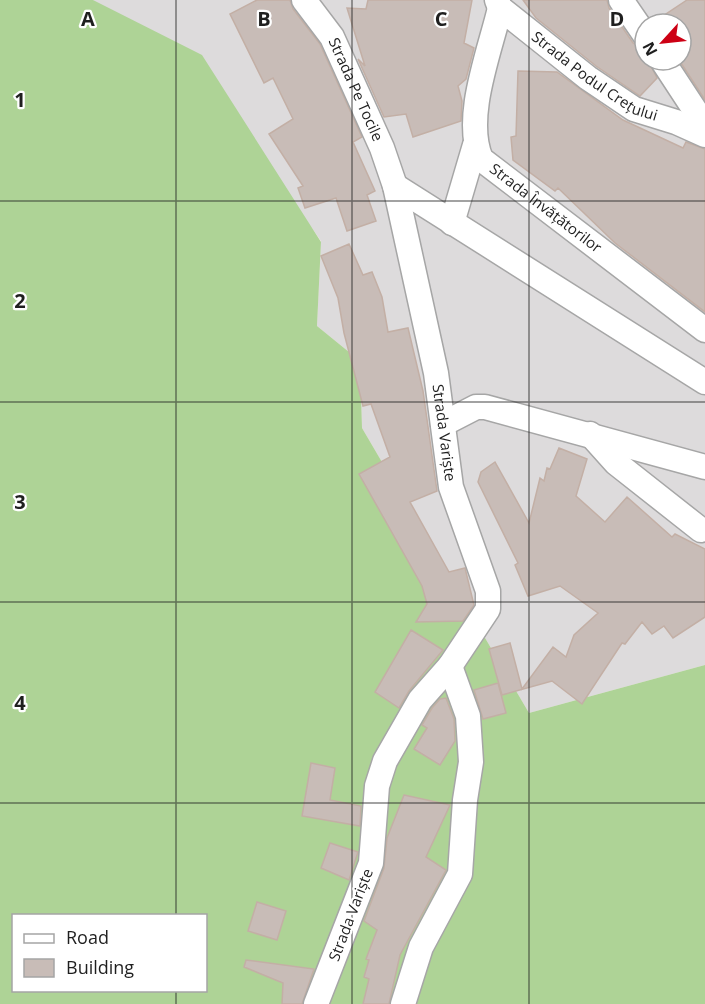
<svg xmlns="http://www.w3.org/2000/svg" width="705" height="1004" viewBox="0 0 705 1004" font-family="'Open Sans',sans-serif">
	<rect width="100%" height="100%" fill="#f0ebe4"/>
	<path fill="#dddbdc" fill-rule="evenodd" d="M 93,0 L 705,0 L 705,665 L 529,713 L 362,428 L 360,361 L 317,326 L 321,241 L 312,228 ZM 645,24 L 681,24 L 681,60 L 645,60 Z"/>
	<path fill="#aed396" fill-rule="evenodd" d="M 0,0 L 93,0 L 202,55 L 321,242 L 317,326 L 360,361 L 362,428 L 529,713 L 705,665 L 705,1004 L 0,1004 ZM 14,916 L 206,916 L 206,990 L 14,990 Z"/>
	<path fill="#c8bcb7" stroke="#c3afa5" stroke-width="1.5" d="M 257,0 L 290,0 L 293,9 L 320,44 L 362,137 L 353,142 L 375,191 L 367,195 L 376,221 L 347,231 L 336,198 L 305,208 L 298,188 L 303,186 L 269,134 L 293,119 L 273,78 L 264,83 L 230,14 Z
		M 368,0 L 472,0 L 464,43 L 474,48 L 466,79 L 458,86 L 462,101 L 461,121 L 413,137 L 406,114 L 384,117 L 358,59 L 365,66 L 347,8 L 366,9 Z
		M 523,0 L 607,0 L 609,8 L 633,43 L 645,49 L 645,60 L 648,60 L 657,78 L 640,96 L 596,66 L 536,18 Z
		M 687,0 L 705,0 L 705,100 L 679,60 L 681,24 L 654,22 Z
		M 518,71 L 557,72 L 623,120 L 683,148 L 686,142 L 705,149 L 705,312 L 615,243 L 558,188 L 555,191 L 513,160 L 511,137 L 516,136 Z
		M 349,244 L 363,275 L 372,272 L 382,297 L 388,332 L 408,328 L 423,391 L 437,491 L 410,502 L 449,572 L 465,568 L 474,605 L 463,621 L 416,622 L 427,604 L 422,586 L 359,474 L 390,457 L 371,404 L 363,406 L 344,333 L 338,298 L 321,256 Z
		M 559,448 L 587,459 L 576,496 L 605,522 L 627,497 L 672,537 L 675,534 L 705,549 L 705,617 L 673,638 L 664,626 L 652,634 L 642,622 L 625,644 L 622,643 L 582,704 L 552,681 L 502,695 L 489,649 L 510,643 L 522,689 L 553,647 L 566,657 L 574,635 L 598,613 L 560,586 L 528,596 L 515,565 L 518,563 L 478,482 L 481,472 L 495,462 L 529,523 L 540,478 L 544,481 L 547,468 L 550,469 Z
		M 411,630 L 443,650 L 409,691 L 399,708 L 375,692 Z
		M 498,683 L 506,713 L 483,719 L 474,690 Z
		M 446,698 L 454,719 L 455,741 L 440,765 L 414,749 L 427,728 L 422,725 L 432,708 L 440,699 Z
		M 311,763 L 335,768 L 330,800 L 361,806 L 360,826 L 302,816 Z
		M 404,795 L 450,805 L 426,857 L 446,870 L 400,955 L 389,1004 L 363,1004 L 369,979 L 364,977 L 369,960 L 366,959 L 377,930 L 364,921 L 384,868 L 387,838 Z
		M 330,843 L 358,852 L 349,880 L 321,868 Z
		M 257,902 L 286,911 L 277,940 L 248,931 Z
		M 246,960 L 314,969 L 302,1004 L 282,1004 L 283,983 L 244,967 Z"/>
	<g fill="none" stroke-linecap="round" stroke-linejoin="round">
		<g stroke="#a6a6a6" stroke-width="27">
			<g id="minor">
				<path id="s1" d="M 304,0 L 332,37 L 382,148 L 395,186 L 436,373 L 451,487 L 488,591 L 488,609 L 450,666 L 420,700 L 385,761 L 377,786 L 371,863 L 316,1004"/>
				<path id="s2" d="M 497,0 L 500,8 L 588,78 L 634,109 L 676,122 L 705,135"/>
				<path d="M 621,0 L 645,35"/>
				<path id="s3" d="M 500,8 C 490,51 463,117 481,159 L 705,330"/>
				<path d="M 662,60 L 702,121"/>
				<path d="M 395,186 L 705,382"/>
				<path d="M 452,223 L 475,145"/>
				<path d="M 443,424 L 476,407 L 485,407 L 705,467"/>
				<path d="M 590,434 L 616,463 L 701,530"/>
				<path d="M 403,1004 L 421,947 L 460,874 L 465,800 L 471,762 L 468,716 L 450,666"/>
			</g>
		</g>
		<use href="#minor" stroke="#fff" stroke-width="24"/>
	</g>
	<path fill="none" stroke="#1f1f1f" stroke-width="1.5" stroke-opacity="0.55" d="M 176,0 L 176,916M 352,0 L 352,1004M 529,0 L 529,1004M 0,201 L 705,201M 0,402 L 705,402M 0,602 L 705,602M 0,803 L 705,803M 176,990 L 176,1004"/>
	<g text-anchor="middle" stroke-width="4.5" stroke-linejoin="round" paint-order="stroke">
		<g font-size="15" fill="#1f1f1f" stroke="#fff">
			<text dy="5" stroke="none"><textPath href="#s2" startOffset="126">Strada Podul Crețului</textPath></text>
			<text dy="5" stroke="none"><textPath href="#s1" startOffset="104">Strada Pe Tocile</textPath></text>
			<text dy="5" stroke="none"><textPath href="#s3" startOffset="236">Strada Învățătorilor</textPath></text>
			<text dy="5" stroke="none"><textPath href="#s1" startOffset="460">Strada Variște</textPath></text>
			<text transform="translate(351 915) rotate(-69)" y="5">Strada Variște</text>
		</g>
	</g>
	<g font-size="20" text-anchor="middle" font-weight="bold" fill="#1f1f1f" stroke="#fff" stroke-width="4.5" stroke-linejoin="round" paint-order="stroke">
		<text x="88" y="26">A</text>
		<text x="264" y="26">B</text>
		<text x="441" y="26">C</text>
		<text x="617" y="26">D</text>
		<text x="20" y="107">1</text>
		<text x="20" y="308">2</text>
		<text x="20" y="509">3</text>
		<text x="20" y="710">4</text>
	</g>
	<rect x="12" y="914" width="195" height="78" fill="#ffffff" stroke="#a5a5a5" stroke-width="1.5"/>
	<rect x="24" y="934" width="30" height="9" fill="#ffffff" stroke="#a5a5a5" stroke-width="1.5"/>
	<text x="66" y="944" font-size="18" fill="#1f1f1f">Road</text>
	<rect x="24" y="959" width="30" height="18" fill="#c8bcb7" stroke="#a5a5a5" stroke-width="1.5"/>
	<text x="66" y="974" font-size="18" fill="#1f1f1f">Building</text>
	<g transform="translate(663 42) rotate(243)"><circle r="28" fill="#ffffff" stroke="#a5a5a5" stroke-width="1.5"/>
	<path d="M0-4.5L10 22L0 15L-10 22Z" fill="#cd0014"/>
	<text y="-9" font-size="16" font-weight="bold" text-anchor="middle" fill="#1f1f1f">N</text>
	</g>
</svg>
